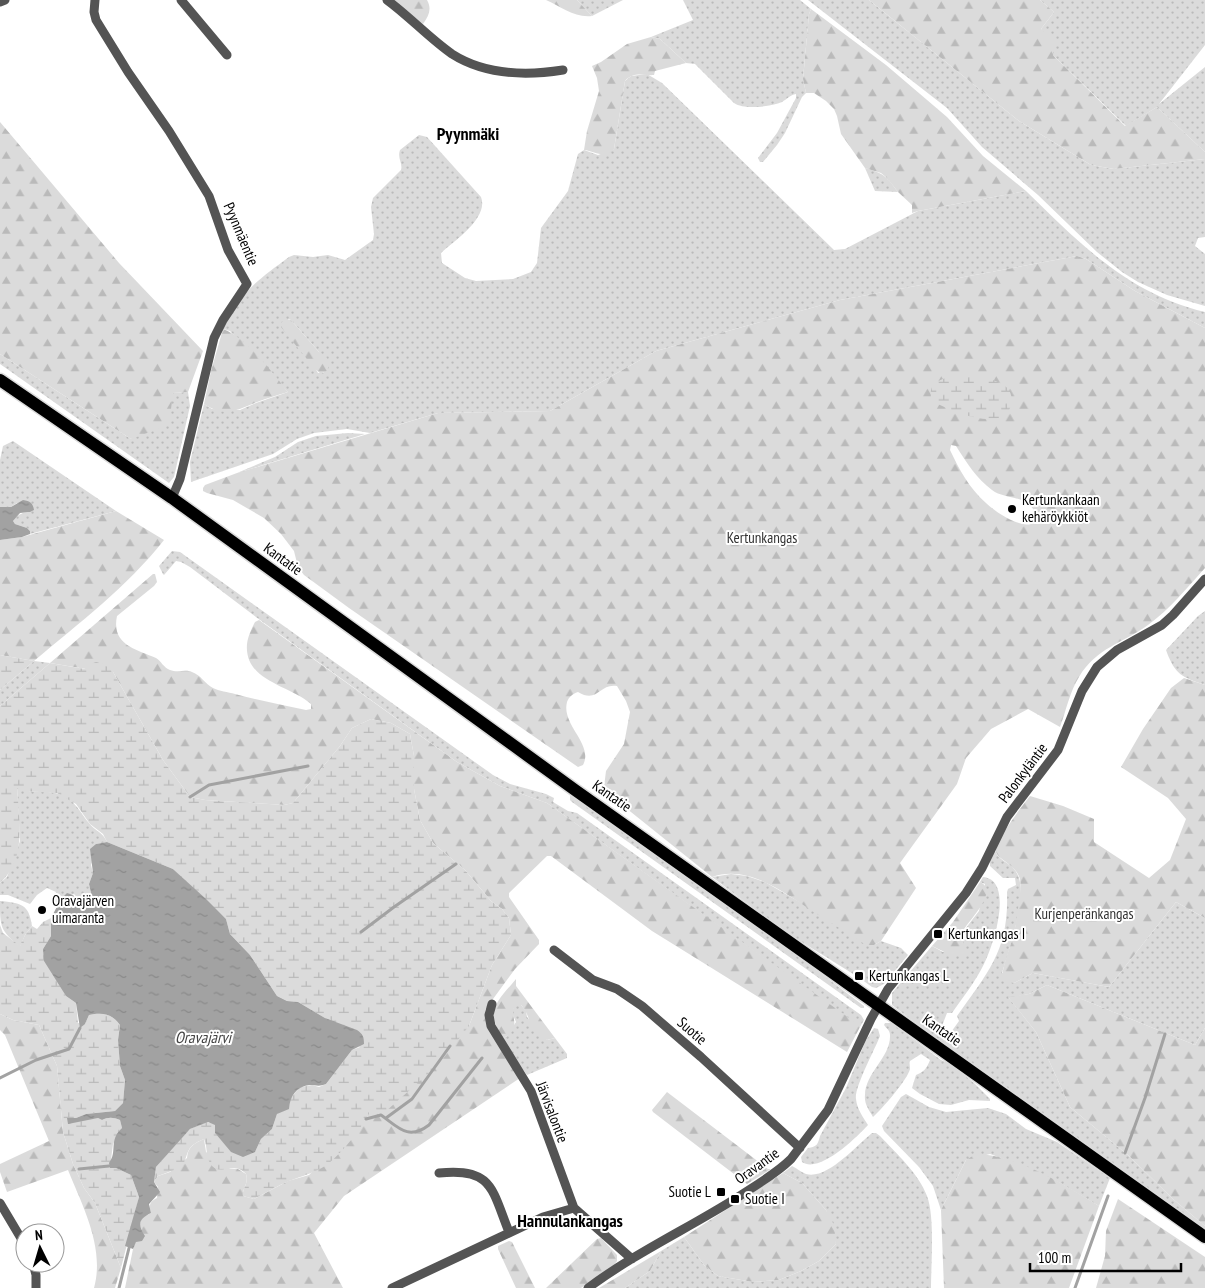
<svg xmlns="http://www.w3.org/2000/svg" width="1205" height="1288" viewBox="0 0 1205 1288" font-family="'PT Sans Narrow',sans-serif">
	<defs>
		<pattern id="grass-dots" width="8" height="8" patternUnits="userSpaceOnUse" patternTransform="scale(1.25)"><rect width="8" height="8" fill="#dbdbdb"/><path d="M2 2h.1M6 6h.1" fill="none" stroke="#bababa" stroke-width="1.8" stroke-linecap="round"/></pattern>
		<pattern id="forest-firs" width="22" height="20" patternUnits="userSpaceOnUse" patternTransform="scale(1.25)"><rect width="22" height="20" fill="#dbdbdb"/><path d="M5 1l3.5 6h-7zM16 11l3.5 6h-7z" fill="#bababa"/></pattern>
		<pattern id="wetland-marsh" width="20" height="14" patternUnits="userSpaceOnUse" patternTransform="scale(1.25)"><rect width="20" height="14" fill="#dbdbdb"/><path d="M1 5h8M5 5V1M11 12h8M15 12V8" fill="none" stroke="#bababa"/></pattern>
		<pattern id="water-ripples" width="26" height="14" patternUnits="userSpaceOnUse" patternTransform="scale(1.25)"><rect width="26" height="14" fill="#a2a2a2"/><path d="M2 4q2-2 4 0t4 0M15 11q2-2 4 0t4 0" fill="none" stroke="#8a8a8a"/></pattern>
	</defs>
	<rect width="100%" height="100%" fill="#fff"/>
	<path fill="url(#grass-dots)" fill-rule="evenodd" d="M 577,0 L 623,0 L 592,16 Z
		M 683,0 L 800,0 L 811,9 L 809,14 L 803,79 L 806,93 L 802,97 L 785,133 L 777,145 L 763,162 L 760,162 L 758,158 L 777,133 L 796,98 L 796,94 C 790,95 787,99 782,102 C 770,107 744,110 734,103 L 695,64 L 686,63 L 660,39 L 651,37 L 693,20 Z
		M 808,0 L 869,0 L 1019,121 L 1091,165 L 1114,169 L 1205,159 L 1205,237 L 1198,238 L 1195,246 L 1205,254 L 1205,306 L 1167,295 L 1138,282 L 1122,272 L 1097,252 L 1038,195 L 982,147 L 947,108 Z
		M 1040,0 L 1205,0 L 1205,45 L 1159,104 L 1205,67 L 1205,152 L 1157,107 L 1126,126 L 1053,55 L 1041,29 L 1054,12 Z
		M 647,74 L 662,83 L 834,250 L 845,249 L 918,211 L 1026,191 C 1080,244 1129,294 1205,312 L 1205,328 L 1135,291 L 1086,259 L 1077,256 L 840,300 L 656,351 L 550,411 L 438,413 L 370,433 L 347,429 L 314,433 L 297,439 L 273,454 L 191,482 L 190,462 L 204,404 L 212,409 L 240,410 L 256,403 L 288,392 L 230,331 L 223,329 C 240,292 258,280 289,257 L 294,255 L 313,257 L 328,255 L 345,260 L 373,240 L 374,234 L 371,207 L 373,198 L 401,170 C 403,163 397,158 400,150 L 419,135 L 427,137 L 481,197 C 489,218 455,240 441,253 L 442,263 L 465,278 L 476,281 L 513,279 L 531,272 L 537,263 L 541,228 L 568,191 L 578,154 L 584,150 L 598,155 L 614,149 L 625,81 L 631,76 ZM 288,319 L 291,320 L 319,352 L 324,373 L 318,373 Z
		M 865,168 C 885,174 886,176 898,192 L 875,191 Z
		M 0,354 L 131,439 L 173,393 L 188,392 L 190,406 L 174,477 L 169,483 L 0,364 Z
		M 348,433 L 365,434 L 237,473 L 275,457 L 298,442 L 316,436 Z
		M 13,441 L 116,511 L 30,534 L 30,531 L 27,528 L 15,524 L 13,521 C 18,514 22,513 30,512 L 17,503 L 11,507 L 0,507 L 0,460 L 3,446 Z
		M 172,551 L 180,552 L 493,775 L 510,784 L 546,794 L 554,798 L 553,802 L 568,811 L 577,813 L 861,1015 L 864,1020 L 860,1027 L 547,803 L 500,786 L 457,762 L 260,620 L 190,567 L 181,562 L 176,561 L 164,575 L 163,574 L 159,566 Z
		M 1205,611 L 1205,685 C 1182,677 1175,675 1166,650 L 1198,616 Z
		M 34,661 L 50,663 L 0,706 L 0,690 Z
		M 17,787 C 27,794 43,790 55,793 C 73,796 79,811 89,823 C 95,831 103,832 107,842 L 96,844 L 91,865 L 93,873 L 89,884 L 92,897 L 91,900 L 87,904 L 81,902 L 74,894 L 61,899 L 58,904 L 53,901 L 56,892 L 47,888 L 37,895 L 30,904 L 8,895 L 0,895 L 0,883 L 7,877 L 20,841 Z
		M 570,796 L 574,796 L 794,953 L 864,1006 L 864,1008 L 861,1008 L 572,802 L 570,800 Z
		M 995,850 C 998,862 1014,862 1019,878 C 1026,901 1009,950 1002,973 L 1014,983 L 1033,973 L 1109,987 L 1176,902 L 1205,918 L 1205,1028 L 1195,1045 L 1047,985 L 1029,994 L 1009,998 L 1036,1032 L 1070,1107 L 1129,1156 L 1173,1199 L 1205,1226 L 1205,1230 L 930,1034 L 892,1005 L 892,993 L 932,946 L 943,952 L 962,939 L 962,933 L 979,911 L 985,884 L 980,882 L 983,877 C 1015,880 993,947 984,964 C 976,981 963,997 952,1013 L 947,1013 L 940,1031 L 949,1035 L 959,1021 L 957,1016 C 989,971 1009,950 1007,892 L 1008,889 L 1016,885 L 1015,878 L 1003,878 L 990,866 L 990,861 Z
		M 731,874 L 747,876 L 765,882 L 874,945 L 881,941 L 901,948 L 908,955 L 884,984 L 876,988 L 872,987 C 849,970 825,957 800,941 C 770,921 741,899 712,877 Z
		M 0,901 C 21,903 29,904 32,926 L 25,935 L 20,947 C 0,930 0,927 0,901 Z
		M 516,1005 L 521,1005 L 526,1011 L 527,1017 L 547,1040 L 555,1038 L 567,1054 L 567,1058 L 527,1075 L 510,1052 L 503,1038 L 507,1036 L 516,1022 C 513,1015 510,1011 516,1005 Z
		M 885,1023 L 892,1023 L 941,1060 L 951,1064 L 974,1083 L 990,1099 L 990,1101 L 969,1100 L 951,1105 L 939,1104 L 920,1094 L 912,1088 L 916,1075 C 924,1072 927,1068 930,1060 L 921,1054 L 910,1061 C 909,1063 910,1066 910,1069 C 908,1079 882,1109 873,1117 C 869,1110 864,1104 865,1095 C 865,1073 891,1057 890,1035 C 890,1030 886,1028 884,1025 Z
		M 874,1028 L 878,1029 L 880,1036 C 875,1049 854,1088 856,1099 C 857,1109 863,1117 868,1125 C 856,1138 819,1174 802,1162 L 801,1157 L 808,1148 C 817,1147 818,1144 820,1136 L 846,1088 L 865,1042 Z
		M 906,1094 L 929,1107 L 946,1112 L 988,1108 L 1006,1114 L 1026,1129 L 1057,1142 L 1110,1178 L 1099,1206 L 1060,1183 L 1021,1165 L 990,1154 L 966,1160 L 941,1210 L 933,1186 L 919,1167 L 884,1131 L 882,1126 L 901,1097 Z
		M 872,1133 L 876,1133 L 880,1136 C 896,1153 919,1174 927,1196 C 935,1217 931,1264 931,1288 L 625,1288 L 650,1271 L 661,1251 L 684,1237 L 704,1265 L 718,1276 L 753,1282 L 779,1280 L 801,1271 L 819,1261 L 836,1244 L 826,1210 L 802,1183 L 783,1173 L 792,1166 C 796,1168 801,1172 806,1174 C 827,1180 856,1146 872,1133 Z"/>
	<path fill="url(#forest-firs)" fill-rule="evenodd" d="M 393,0 L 427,0 C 432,9 429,16 423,24 Z
		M 546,0 L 577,0 L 592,16 C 574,18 562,7 546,0 Z
		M 869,0 L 1040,0 L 1054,12 L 1041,29 L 1055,42 L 1053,55 L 1125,126 L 1157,107 L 1205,152 L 1205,159 L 1114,169 L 1091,165 L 1019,121 Z
		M 811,9 L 886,65 L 947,117 L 983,156 L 1026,191 L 918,211 L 912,213 L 912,205 L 898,192 L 887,178 L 881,173 L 865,168 L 841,134 L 837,116 L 834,109 L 826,101 L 814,93 L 806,93 L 803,79 L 809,14 Z
		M 651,37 L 660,39 L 686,63 L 655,71 L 654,75 C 644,76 634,71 625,81 L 614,149 C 605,160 595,151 584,150 L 587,131 L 599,91 L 597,78 L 592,66 L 601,62 L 627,44 Z
		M 0,122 L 119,263 L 203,351 L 188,392 L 173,393 L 169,425 L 131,439 L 0,354 Z
		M 1077,256 L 1086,259 L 1135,291 L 1205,328 L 1205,568 C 1187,588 1170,609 1148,625 C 1123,643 1096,648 1079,677 C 1070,691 1066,711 1060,727 L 1028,709 L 991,729 L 966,758 L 957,784 L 900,863 L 916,888 L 881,941 L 874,945 L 866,945 C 849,934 831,923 814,912 C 785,893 748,864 712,877 L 606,792 L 604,787 L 606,771 L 624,744 L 630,712 L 626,701 L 617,686 C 599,683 598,704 578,692 C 572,694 569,697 567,702 C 561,725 594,744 583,765 L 578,767 L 349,608 L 304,575 L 298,567 L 294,551 L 281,534 L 264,518 L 233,500 L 207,493 L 203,491 L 203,488 L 205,485 L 237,473 L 438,413 L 550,411 L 656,351 L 840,300 ZM 951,445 L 956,446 C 966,462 977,479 992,490 C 1005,500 1025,494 1035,512 C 1036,516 1037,520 1033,523 C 1022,530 994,511 986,503 C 969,488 959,469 950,450 Z
		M 285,319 L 291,320 L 319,352 L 327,358 L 329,365 L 327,371 L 321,374 L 315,369 L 281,327 L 281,323 Z
		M 223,329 C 247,338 272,372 288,392 C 278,395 267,398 257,402 C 236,410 225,418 204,404 L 211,371 Z
		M 116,511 L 164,540 C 127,587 79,623 34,661 L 0,655 L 0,540 L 22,537 Z
		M 153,574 L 155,574 L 157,582 L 154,586 L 117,616 C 111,645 136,649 156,658 C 161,661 164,668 170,670 C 178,673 185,669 192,672 C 201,675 205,684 213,688 C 219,691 228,692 235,694 C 258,700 282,705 306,710 L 311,709 L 311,704 C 289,685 244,681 247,644 C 248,636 252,628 255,622 L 259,620 L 457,762 L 500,786 L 547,803 L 859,1025 L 860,1027 L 847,1052 L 652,931 L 551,856 L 547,856 L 509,893 L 509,897 L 539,940 L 539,944 L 515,969 L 485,1010 L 486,1022 L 520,1078 L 344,1196 L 314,1233 L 343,1288 L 125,1288 L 133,1249 L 140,1230 L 140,1223 L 142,1218 L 151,1213 C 149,1205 149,1202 157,1198 L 158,1187 L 154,1182 L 158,1176 L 170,1172 L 187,1158 C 188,1147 193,1144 204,1139 L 206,1152 L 230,1169 L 238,1169 L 246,1174 C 249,1184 242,1188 243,1196 L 254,1199 L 288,1181 L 309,1175 L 366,1119 L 370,1112 L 469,1026 L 492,965 L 511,935 L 509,918 L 502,909 L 491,901 L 465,870 L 433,843 L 420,820 L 414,789 L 414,756 L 410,734 L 391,723 L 371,719 L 352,728 L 340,746 L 293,803 L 284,805 L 205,800 L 190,797 L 163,760 L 113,672 L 86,669 L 50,663 Z
		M 1184,678 L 1205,685 L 1205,918 L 1176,902 L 1109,987 L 1033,973 L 1014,983 L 1002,981 C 1002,966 1009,951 1013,937 C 1016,926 1017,914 1019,902 C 1020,896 1021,886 1020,879 C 1016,864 996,859 996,851 C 996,840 1022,806 1030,796 L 1063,806 L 1094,819 L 1094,842 L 1149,878 L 1170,860 L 1186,819 L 1168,798 L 1121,767 L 1143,729 L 1171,688 Z
		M 980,882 C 1000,891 968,921 963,931 C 960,940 967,946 965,954 C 953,957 942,951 932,946 L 953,922 Z
		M 516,979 L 516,986 L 555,1038 L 547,1040 C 524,1027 534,1020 521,1005 C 501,1008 528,1027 503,1038 C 484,1010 498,1001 516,979 Z
		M 1047,985 L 1195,1045 L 1205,1028 L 1205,1226 L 1173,1199 L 1129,1156 L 1070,1107 L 1036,1032 L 1008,997 L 1029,994 Z
		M 0,1014 L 13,1020 L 39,1025 L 57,1066 L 63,1132 L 73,1164 L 84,1188 L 95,1203 L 121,1268 L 115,1288 L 94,1288 C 105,1248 83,1207 68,1170 L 7,1192 L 0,1172 L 0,1164 L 49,1141 L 5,1035 L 0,1030 Z
		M 667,1092 L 768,1169 L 771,1169 L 747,1184 L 653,1112 L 652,1110 Z
		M 976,1154 C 1015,1154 1066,1185 1099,1206 L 1069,1288 L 944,1288 L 941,1210 L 966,1160 Z
		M 783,1173 L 802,1183 L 826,1210 L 834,1225 L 836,1244 L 819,1261 L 801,1271 L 779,1280 L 753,1282 L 718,1276 L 704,1265 L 684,1237 Z
		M 1118,1199 L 1205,1257 L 1205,1288 L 1096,1288 L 1105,1256 L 1106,1231 Z
		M 601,1238 L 617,1255 L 617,1261 L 614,1265 L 581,1288 L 546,1288 L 597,1239 Z
		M 509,1241 L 512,1242 L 535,1288 L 516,1288 L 498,1249 L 498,1246 Z
		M 661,1251 L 650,1271 L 625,1288 L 599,1288 Z"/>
	<path fill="url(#wetland-marsh)" d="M 972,375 C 989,379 1019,382 1010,408 C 1008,413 1004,416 999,418 C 980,423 949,410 932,401 C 924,376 956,376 972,375 Z
		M 0,655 L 34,661 L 0,690 Z
		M 96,662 L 104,664 L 113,672 L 163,760 L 190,797 L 205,800 L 284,805 L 293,803 L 340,746 L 352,728 L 371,719 L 391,723 L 410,734 L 414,756 L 414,789 L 420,820 L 433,843 L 465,870 L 491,901 L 502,909 L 509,918 L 511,935 L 492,965 L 469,1026 L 438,1065 L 385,1112 L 370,1112 C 362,1128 340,1156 325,1166 C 314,1173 302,1176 289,1181 C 277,1186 266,1193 254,1199 L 243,1196 C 242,1188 249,1184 246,1174 C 244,1172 242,1170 239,1169 C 230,1166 220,1174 212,1166 C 205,1158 208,1147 204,1139 C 185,1147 190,1151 182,1167 L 158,1176 L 154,1182 L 156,1167 L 177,1142 L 190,1129 L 207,1122 L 215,1124 L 215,1133 L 232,1152 L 255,1152 L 261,1139 L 272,1129 L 277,1114 L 300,1087 L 312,1085 L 319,1087 L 326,1084 L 352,1050 L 360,1047 L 325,1018 L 298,1002 L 287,1001 L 277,996 L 250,955 L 230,934 L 226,919 L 173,869 L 107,842 L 103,834 L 90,824 L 76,804 L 57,793 L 22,791 L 17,788 C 19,820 27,859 0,883 L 0,706 L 50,663 L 85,669 L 88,665 Z
		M 51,918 L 51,936 L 43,949 L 66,996 L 76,1003 L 78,1023 L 85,1024 L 89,1015 C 103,1012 112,1014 120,1025 L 118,1040 L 120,1066 L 125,1080 L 123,1103 L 115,1111 L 86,1114 L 76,1118 L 67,1118 L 90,1119 L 98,1118 L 102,1120 C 108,1117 113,1117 120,1120 L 122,1128 L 113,1144 L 110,1168 L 116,1168 L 131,1175 L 139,1197 L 121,1268 L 95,1203 L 84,1188 L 73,1164 L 63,1132 L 57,1066 L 39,1025 L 13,1020 L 0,1014 L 0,925 L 3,933 L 20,946 L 25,935 L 32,926 L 37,929 L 43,922 Z"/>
	<path fill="url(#water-ripples)" d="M 23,500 C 30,501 33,503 34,510 L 30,512 L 20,513 L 13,521 L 15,524 L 27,528 L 30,531 L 30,534 L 22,537 L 0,540 L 0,507 L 11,507 Z
		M 107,842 L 173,869 L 206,899 L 226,919 L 230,934 L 250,955 L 277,996 L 287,1001 L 298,1002 L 325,1018 L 357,1030 C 363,1034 364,1037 364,1044 L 352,1050 L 326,1084 C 319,1087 316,1085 309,1085 C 296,1087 290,1096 289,1109 L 277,1114 L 272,1129 L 261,1139 L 255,1152 L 243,1157 L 231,1152 L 215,1133 L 215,1125 L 208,1122 L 190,1129 L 156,1167 L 154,1182 L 160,1192 L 149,1204 L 151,1213 C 139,1219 137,1224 145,1236 L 142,1241 L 136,1242 L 133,1249 L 125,1246 L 139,1197 L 131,1175 L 116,1168 L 110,1168 L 109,1163 C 118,1151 108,1141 122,1128 L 120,1120 C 113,1117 108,1117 102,1120 L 98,1118 L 68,1124 L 67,1118 L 76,1118 L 86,1114 L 115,1111 L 123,1103 L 125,1080 L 120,1066 L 118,1040 L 120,1025 C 112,1014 103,1012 89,1015 L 85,1024 L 80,1028 L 76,1003 L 66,996 L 44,961 L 43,949 L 51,936 L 51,918 L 61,899 L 67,893 C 76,895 79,901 87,904 L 91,901 L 92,897 L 89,884 L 93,873 L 90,849 L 96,844 Z"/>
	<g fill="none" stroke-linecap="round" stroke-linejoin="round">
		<path stroke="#a2a2a2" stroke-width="3" d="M 190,797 L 209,785 L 308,766
			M 361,932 L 394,907 L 456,864
			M 0,1078 L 36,1060 L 69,1049 L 80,1028
			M 386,1118 L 412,1099 L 450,1046
			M 366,1119 L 381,1115 C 398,1127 408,1141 429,1125 L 482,1058
			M 1125,1153 L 1145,1098 L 1165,1034
			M 79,1169 L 109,1166
			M 119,1288 L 129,1248
			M 1075,1288 L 1108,1196"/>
		<g stroke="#dbdbdb" stroke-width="15">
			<path id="primary" d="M 0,380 L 172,498 L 575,790 L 1205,1237"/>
		</g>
		<path stroke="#545454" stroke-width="9" d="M 95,0 L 94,12 L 96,20 L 128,72 L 169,131 L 209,196 L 228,250 L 247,284 L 223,320 L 214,338 L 180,479 L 172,498
			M 181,0 L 227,55
			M 387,0 C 409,16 429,38 452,54 C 485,75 525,76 563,70
			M 0,2 L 5,0
			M 554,950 L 593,980 L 617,989 L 642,1006 L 701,1057 L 800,1148
			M 492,1004 L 489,1015 L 491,1026 L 531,1091 L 574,1208
			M 439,1173 C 493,1167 492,1190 509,1232
			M 0,1203 L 25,1245
			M 33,1263 L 36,1275 L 36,1288
			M 392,1288 L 543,1217 L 574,1208 L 632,1259
			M 588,1288 C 635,1253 689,1228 738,1197 C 756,1185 776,1174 791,1159 L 828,1110 L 871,1019 L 888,989 L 966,893 L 982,868 L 1007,817 L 1058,750 L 1082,691 L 1097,667 L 1117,650 L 1162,625 L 1173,615 L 1205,579"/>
		<use href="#primary" stroke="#000" stroke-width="12"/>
	</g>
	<g fill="#000" stroke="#fff" stroke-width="2">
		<circle cx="1012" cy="509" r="5"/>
		<circle cx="42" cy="910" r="5"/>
		<rect x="933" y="929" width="10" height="10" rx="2.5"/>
		<rect x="854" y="971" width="10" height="10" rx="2.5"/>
		<rect x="716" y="1187" width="10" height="10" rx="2.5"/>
		<rect x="730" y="1194" width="10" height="10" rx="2.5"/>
	</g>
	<g text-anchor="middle" stroke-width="4" stroke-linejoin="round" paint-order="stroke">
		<g font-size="15" fill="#000" stroke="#fff">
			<text transform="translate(241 234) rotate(67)" y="5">Pyynmäentie</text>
			<text transform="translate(283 559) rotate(36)" y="5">Kantatie</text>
			<text transform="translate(1023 773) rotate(-53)" y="5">Palonkyläntie</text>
			<text transform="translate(612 796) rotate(35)" y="5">Kantatie</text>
			<text transform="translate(942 1030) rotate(35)" y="5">Kantatie</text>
			<text transform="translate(692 1031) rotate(41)" y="5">Suotie</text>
			<text transform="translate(552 1112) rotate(69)" y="5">Järvisalontie</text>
			<text transform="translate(757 1166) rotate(-36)" y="5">Oravantie</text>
		</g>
		<g font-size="15" fill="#000" stroke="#fff" text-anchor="start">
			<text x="1022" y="505">Kertunkankaan<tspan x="1022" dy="17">kehäröykkiöt</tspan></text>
			<text x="52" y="906">Oravajärven<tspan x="52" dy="17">uimaranta</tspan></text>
			<text x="948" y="939">Kertunkangas I</text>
			<text x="869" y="981">Kertunkangas L</text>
			<text x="711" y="1197" text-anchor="end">Suotie L</text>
			<text x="745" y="1204">Suotie I</text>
		</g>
		<g font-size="15" fill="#323232" stroke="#fff">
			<text x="762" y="543">Kertunkangas</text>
			<text x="1084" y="919">Kurjenperänkangas</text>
		</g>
		<g font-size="16" font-style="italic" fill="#434343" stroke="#fff">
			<text x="203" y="1043">Oravajärvi</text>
		</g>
		<g font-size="18" font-weight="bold" fill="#000" stroke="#fff">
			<text x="468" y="140">Pyynmäki</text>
			<text x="570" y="1227">Hannulankangas</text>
		</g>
	</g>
	<g transform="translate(40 1248) rotate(355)"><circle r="24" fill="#ffffff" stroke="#999999"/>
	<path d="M0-4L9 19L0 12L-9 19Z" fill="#000000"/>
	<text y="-8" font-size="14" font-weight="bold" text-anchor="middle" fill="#000000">N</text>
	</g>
	<path d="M1030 1263v8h151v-8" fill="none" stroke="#000000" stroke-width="2.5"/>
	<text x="1038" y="1263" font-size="15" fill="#000000" stroke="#ffffff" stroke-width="4" paint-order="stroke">100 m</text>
</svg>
